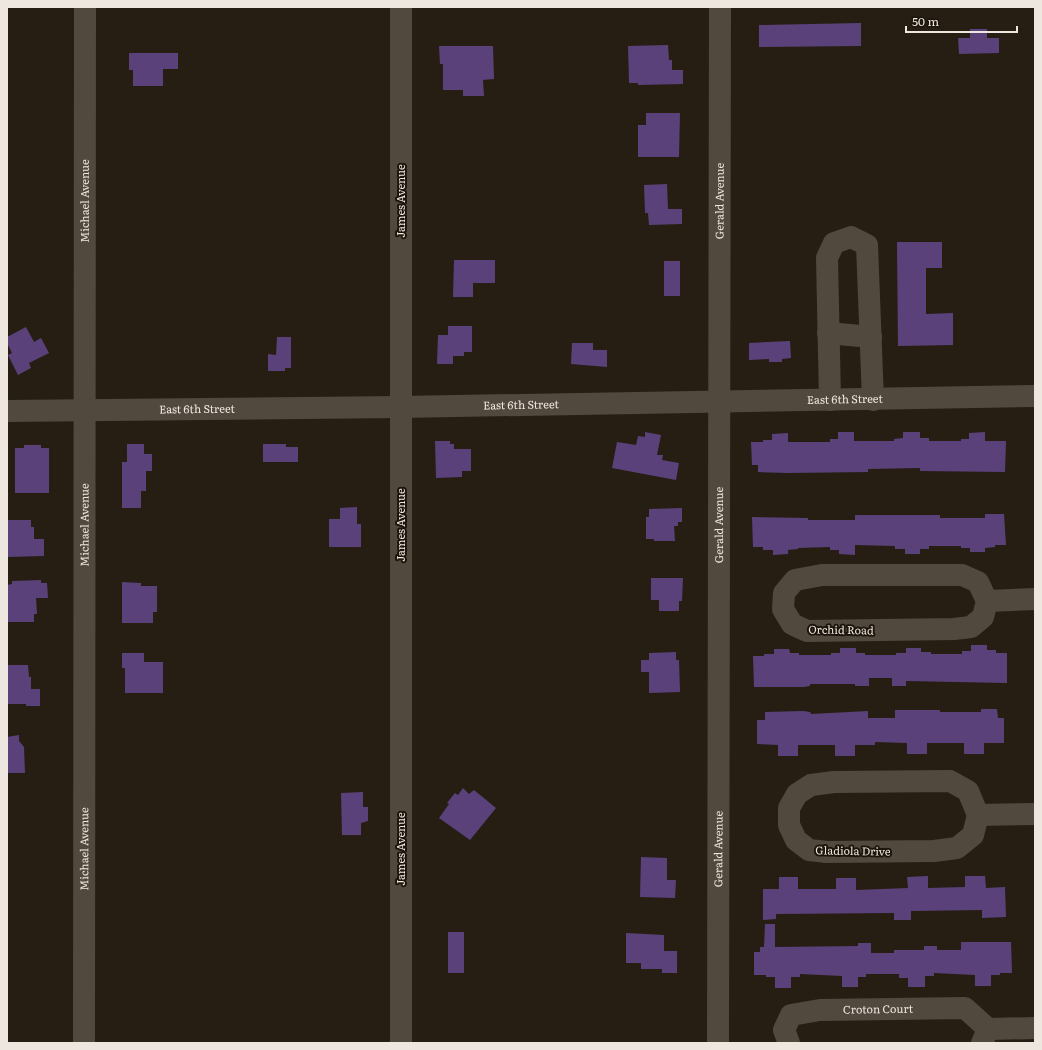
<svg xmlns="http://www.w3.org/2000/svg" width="1042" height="1050" viewBox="0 0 1042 1050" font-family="Literata,serif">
	<rect width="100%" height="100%" fill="#261e13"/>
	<path fill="#5b417a" d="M 861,23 L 861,46 L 759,47 L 759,25 Z
		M 970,29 L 987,29 L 987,38 L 999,38 L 999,53 L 959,54 L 958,38 L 970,38 Z
		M 668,45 L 669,60 L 672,60 L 672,70 L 683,70 L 683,84 L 638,85 L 638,83 L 629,83 L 628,46 Z
		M 439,46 L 493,46 L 494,79 L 483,80 L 484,96 L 463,96 L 463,90 L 443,90 L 443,64 L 440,64 Z
		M 129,53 L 178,53 L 178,69 L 163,69 L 163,86 L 133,86 L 133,70 L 129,70 Z
		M 646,113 L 680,113 L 679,157 L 638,157 L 638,125 L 646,125 Z
		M 667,184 L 668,209 L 682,209 L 682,224 L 649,225 L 648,213 L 645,213 L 644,185 Z
		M 897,242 L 942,242 L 942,268 L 926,268 L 926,314 L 953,313 L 953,345 L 898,346 Z
		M 454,260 L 495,260 L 495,283 L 473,283 L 473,297 L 453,297 Z
		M 664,261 L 680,261 L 680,296 L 664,296 Z
		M 448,326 L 472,326 L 472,352 L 464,352 L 464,356 L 453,356 L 453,364 L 437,364 L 438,335 L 448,335 Z
		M 26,327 L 34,342 L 41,338 L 49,353 L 29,363 L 31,368 L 18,375 L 8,355 L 12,353 L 7,343 L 7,337 Z
		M 277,337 L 291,337 L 291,368 L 285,368 L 285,371 L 268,371 L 268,354 L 276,355 Z
		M 790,341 L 791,358 L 782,359 L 782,362 L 769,362 L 769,359 L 749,360 L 749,343 Z
		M 572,343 L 593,343 L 593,350 L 607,350 L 607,367 L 571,364 Z
		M 645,432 L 661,435 L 657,455 L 663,455 L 662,460 L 679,463 L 676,480 L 612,468 L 617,442 L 636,445 L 638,436 L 645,437 Z
		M 838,432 L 854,432 L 854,441 L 894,441 L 894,439 L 903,438 L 903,432 L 920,432 L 920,438 L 929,438 L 929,441 L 961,441 L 961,439 L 969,439 L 969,433 L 985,432 L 985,441 L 1006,441 L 1005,472 L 920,471 L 920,468 L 868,469 L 868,472 L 788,473 L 758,472 L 758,465 L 752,465 L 751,442 L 763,442 L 763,440 L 772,440 L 772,434 L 788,433 L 788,442 L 830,442 L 830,439 L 838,439 Z
		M 435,441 L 450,441 L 450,444 L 454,444 L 454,449 L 471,449 L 471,471 L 462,471 L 462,477 L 436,478 Z
		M 127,444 L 144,444 L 144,454 L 152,454 L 152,471 L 146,471 L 146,491 L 141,491 L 141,508 L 122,508 L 122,462 L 127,462 Z
		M 263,444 L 286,444 L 286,447 L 298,447 L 298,462 L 263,462 Z
		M 24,445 L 41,445 L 41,448 L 49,448 L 49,493 L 15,493 L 15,448 L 24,448 Z
		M 357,507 L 357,524 L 361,524 L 361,547 L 329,547 L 329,519 L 340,519 L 340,508 Z
		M 682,508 L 682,522 L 678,522 L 678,526 L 674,526 L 675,541 L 654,541 L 654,539 L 646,539 L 646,517 L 649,517 L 649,509 Z
		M 985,514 L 1004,514 L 1006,545 L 995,545 L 995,547 L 985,548 L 985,552 L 970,552 L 970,548 L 961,548 L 961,546 L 929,546 L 929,549 L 920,549 L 920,554 L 905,554 L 905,549 L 895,549 L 895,546 L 855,545 L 855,555 L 839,554 L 839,550 L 830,550 L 830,547 L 798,548 L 798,549 L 788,550 L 788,554 L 773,555 L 773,550 L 763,550 L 763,547 L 753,547 L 752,517 L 808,518 L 808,520 L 855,520 L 855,515 L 940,515 L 940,518 L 985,518 Z
		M 7,520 L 31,520 L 31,527 L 34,527 L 34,539 L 44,539 L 44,556 L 7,557 Z
		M 651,578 L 683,578 L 682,601 L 679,601 L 679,611 L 659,611 L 659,600 L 651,600 Z
		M 41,580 L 41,583 L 47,583 L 48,598 L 36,598 L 37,614 L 34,614 L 34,622 L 7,622 L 7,585 L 12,584 L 12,581 Z
		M 122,582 L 141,583 L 141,586 L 157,586 L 157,612 L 153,612 L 153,623 L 122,623 Z
		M 971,645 L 987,645 L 987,650 L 996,650 L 996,653 L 1007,653 L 1007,683 L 906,681 L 906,686 L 892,686 L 892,678 L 869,678 L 869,686 L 855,686 L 855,684 L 810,684 L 810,686 L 803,687 L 754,687 L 753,656 L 764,656 L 764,654 L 774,654 L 774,649 L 789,649 L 790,653 L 799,653 L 799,655 L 831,655 L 831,653 L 840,653 L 840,648 L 856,648 L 856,653 L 865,653 L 865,655 L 896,655 L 896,653 L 906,653 L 906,648 L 921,648 L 921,652 L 931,652 L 931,654 L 962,654 L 962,651 L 971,651 Z
		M 676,652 L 676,660 L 679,660 L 680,692 L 649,693 L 649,672 L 641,672 L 641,660 L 649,660 L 649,653 Z
		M 122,653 L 144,653 L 144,662 L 163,662 L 163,693 L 125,693 L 125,668 L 122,668 Z
		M 7,665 L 28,665 L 29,677 L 31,677 L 31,689 L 40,689 L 40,706 L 26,706 L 26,704 L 7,704 Z
		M 981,709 L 997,709 L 998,718 L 1004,718 L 1004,743 L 984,743 L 984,754 L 964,754 L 964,743 L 927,743 L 927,754 L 907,754 L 907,743 L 875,742 L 875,745 L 855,745 L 855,756 L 835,756 L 835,745 L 798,745 L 798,756 L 778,756 L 778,745 L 757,744 L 757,720 L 765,720 L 765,712 L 803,711 L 810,712 L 811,714 L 868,711 L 868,718 L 895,718 L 895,710 L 940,710 L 940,712 L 981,712 Z
		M 19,735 L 19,741 L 24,747 L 25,773 L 7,773 L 7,737 Z
		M 463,788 L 469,794 L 474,790 L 496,808 L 470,840 L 439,818 L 449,804 L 447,803 L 455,793 L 458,795 Z
		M 363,792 L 363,807 L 368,807 L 368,821 L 361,823 L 361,835 L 342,835 L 341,793 Z
		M 641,857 L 667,858 L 667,880 L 676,880 L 675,898 L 640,897 Z
		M 928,876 L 928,888 L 965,887 L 965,876 L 985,876 L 986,888 L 1005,887 L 1006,917 L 982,918 L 982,910 L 911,911 L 911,920 L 894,920 L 894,913 L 776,914 L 776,919 L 763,920 L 763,889 L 779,889 L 779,877 L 798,877 L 798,889 L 836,889 L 836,878 L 856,878 L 856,890 L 908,888 L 907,877 Z
		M 765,924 L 775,924 L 775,947 L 858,946 L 858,943 L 871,943 L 871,953 L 894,953 L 894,950 L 924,950 L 924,946 L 937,946 L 937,950 L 961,950 L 961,942 L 1011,942 L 1012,973 L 1000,973 L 1000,975 L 991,975 L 991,986 L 975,986 L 975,975 L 934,973 L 934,976 L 925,976 L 925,987 L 908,987 L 908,978 L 899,978 L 899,974 L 866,974 L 866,977 L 858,977 L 858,987 L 842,987 L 842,976 L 800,974 L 800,977 L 791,977 L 791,988 L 775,988 L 775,977 L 766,977 L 766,975 L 754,975 L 754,952 L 760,952 L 760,947 L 764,947 Z
		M 448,932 L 464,932 L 464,973 L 448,973 Z
		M 626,933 L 664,935 L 664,951 L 677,951 L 677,973 L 662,973 L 662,969 L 641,969 L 641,963 L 626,963 Z"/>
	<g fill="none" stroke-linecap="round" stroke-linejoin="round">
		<g stroke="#52493e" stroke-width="22">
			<path d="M 828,333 L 871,337"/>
			<path d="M 830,400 L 827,258 L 834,243 L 851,237 L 867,245 L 873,400"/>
			<path id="s1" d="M 7,411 L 401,407 L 1035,396"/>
			<path d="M 822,575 L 962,575 L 978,582 L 987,601 L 983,617 L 971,627 L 954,629 L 807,631 L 792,624 L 783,609 L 784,593 L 795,580 Z"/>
			<path d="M 987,601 L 1035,599"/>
			<path d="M 950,781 L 968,791 L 978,815 L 973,835 L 957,848 L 934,851 L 827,852 L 809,850 L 796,840 L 789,825 L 789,808 L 797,794 L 811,785 L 834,782 Z"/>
			<path d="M 978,815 L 1035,814"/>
			<path d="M 988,1029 L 1035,1028"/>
			<path id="s2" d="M 84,1043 L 85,7"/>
			<path d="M 401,1043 L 401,7"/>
			<path id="s3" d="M 718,1043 L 720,7"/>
			<path id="s4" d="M 789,1043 L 784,1030 L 791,1015 L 820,1010 L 965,1008 L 988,1029 L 982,1043"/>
		</g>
	</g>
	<g text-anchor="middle" stroke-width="4" stroke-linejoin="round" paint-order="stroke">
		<g font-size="11" fill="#ede7e0" stroke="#1c150b">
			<text dy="4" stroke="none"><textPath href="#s2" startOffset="842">Michael Avenue</textPath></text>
			<text transform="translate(401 201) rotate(-90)" y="4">James Avenue</text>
			<text dy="4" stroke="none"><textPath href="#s3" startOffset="842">Gerald Avenue</textPath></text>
			<text dy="4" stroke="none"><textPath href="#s1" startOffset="838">East 6th Street</textPath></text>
			<text dy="4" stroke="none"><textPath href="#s1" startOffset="514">East 6th Street</textPath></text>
			<text dy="4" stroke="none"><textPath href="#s1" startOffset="190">East 6th Street</textPath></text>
			<text dy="4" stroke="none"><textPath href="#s2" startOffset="518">Michael Avenue</textPath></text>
			<text transform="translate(401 525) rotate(-90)" y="4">James Avenue</text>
			<text dy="4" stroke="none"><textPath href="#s3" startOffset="518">Gerald Avenue</textPath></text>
			<text transform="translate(841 630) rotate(1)" y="4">Orchid Road</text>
			<text dy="4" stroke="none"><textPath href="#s2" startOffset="194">Michael Avenue</textPath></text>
			<text transform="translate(401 849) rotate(-90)" y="4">James Avenue</text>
			<text dy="4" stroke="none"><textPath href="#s3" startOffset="194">Gerald Avenue</textPath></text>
			<text transform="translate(853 851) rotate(1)" y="4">Gladiola Drive</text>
			<text dy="4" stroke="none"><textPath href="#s4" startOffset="118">Croton Court</textPath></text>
		</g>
	</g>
	<rect width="1042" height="1050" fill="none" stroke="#ede7e0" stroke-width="16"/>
	<path d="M906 26v6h111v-6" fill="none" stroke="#ede7e0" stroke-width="2"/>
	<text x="912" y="26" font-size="12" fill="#ede7e0" stroke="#1c150b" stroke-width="3" paint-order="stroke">50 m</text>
</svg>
